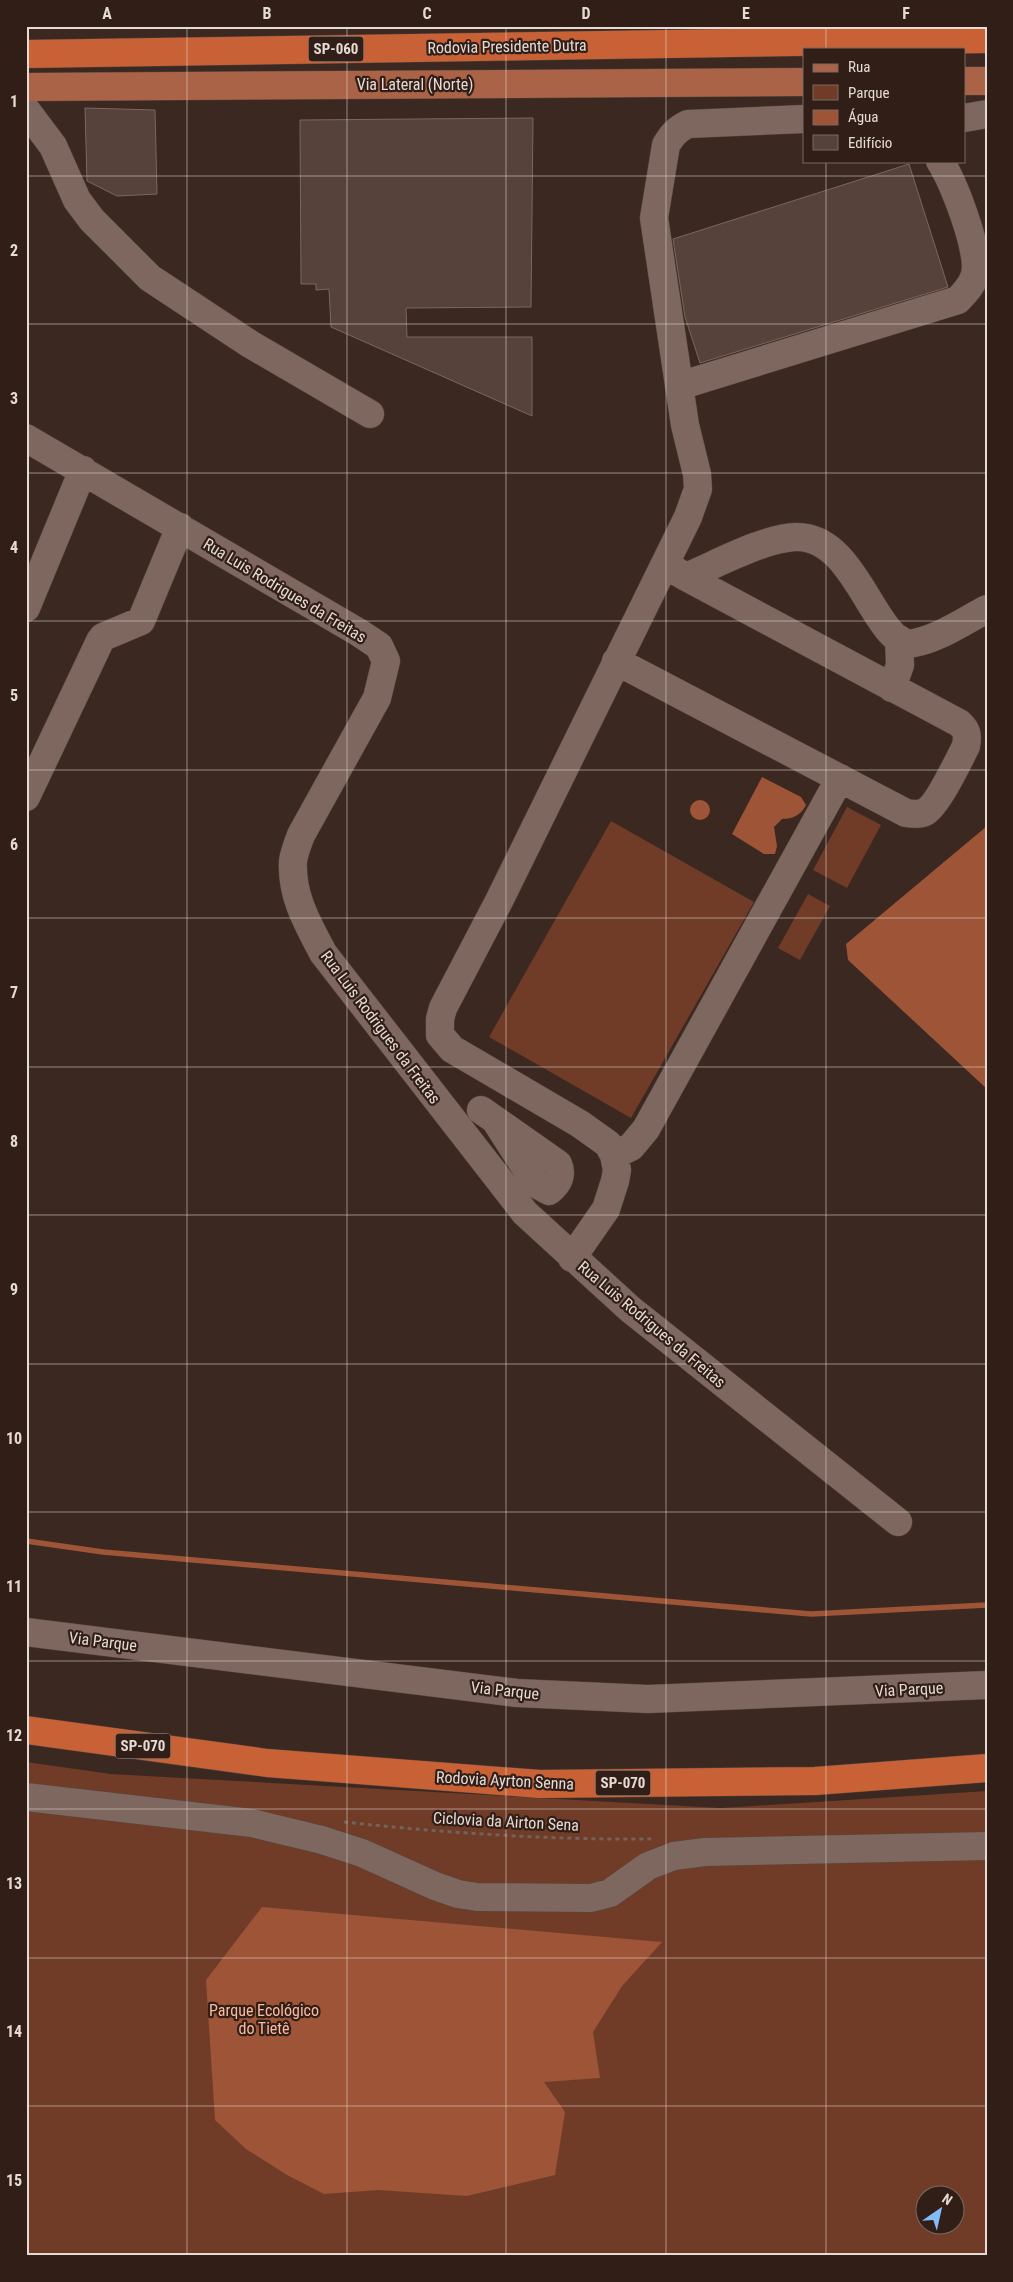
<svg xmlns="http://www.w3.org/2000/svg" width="1013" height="2282" viewBox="0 0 1013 2282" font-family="'Roboto Condensed',sans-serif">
	<rect width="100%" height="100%" fill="#3a2821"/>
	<path fill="#703c27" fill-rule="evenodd" d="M 847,807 L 881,825 L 847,888 L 813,870 Z
		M 611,821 L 754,902 L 631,1118 L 489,1037 Z
		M 808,894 L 830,906 L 800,960 L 778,948 Z
		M 26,1762 L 111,1774 L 721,1808 L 987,1791 L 987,2256 L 26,2256 ZM 926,2194 L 956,2194 L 956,2224 L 926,2224 Z"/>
	<path fill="#9e5436" d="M 762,777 L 801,797 L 806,805 C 801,815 793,819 782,819 L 774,827 L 777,846 L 775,854 L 764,854 L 732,834 Z
		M690 810a10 10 0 1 1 20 0a10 10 0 1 1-20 0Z
		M 987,826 L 987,1089 L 848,960 L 846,944 Z
		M 262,1907 L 662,1942 L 622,1986 L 593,2032 L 600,2078 L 544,2082 L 565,2112 L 555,2175 L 467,2196 L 378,2190 L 324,2194 L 287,2175 L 246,2149 L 215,2120 L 206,1980 Z"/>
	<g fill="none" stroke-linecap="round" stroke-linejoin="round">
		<path stroke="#9e5436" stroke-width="5.5" d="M 26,1541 L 103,1552 L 811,1614 L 987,1605"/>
	</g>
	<path fill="#56423a" stroke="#7c675e" d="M 85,108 L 155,110 L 157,194 L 117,196 L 87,181 Z
		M 533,118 L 531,307 L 406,308 L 407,337 L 532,337 L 532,416 L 331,327 L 329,289 L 316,290 L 316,284 L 301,284 L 300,120 Z
		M 909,164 L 948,287 L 700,363 L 685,317 L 673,239 Z"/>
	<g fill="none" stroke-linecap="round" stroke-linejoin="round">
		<g stroke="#54453f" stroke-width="29">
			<path id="minor" d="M 26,110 L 53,146 L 77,200 L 92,220 L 150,278 L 250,344 L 370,414
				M 964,118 L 987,114
				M 679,386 L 958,300 C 965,292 973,285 975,274 C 981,252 953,181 940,161
				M 26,438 L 358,632 L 379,646 L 386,661 L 377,698 L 301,835 C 298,843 294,853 293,861 C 291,896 308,924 323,953 L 525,1213 L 630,1309 L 898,1522
				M 676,571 L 686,577 C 717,564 764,538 796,537 C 858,535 875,650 914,643 C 940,638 964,621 987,609
				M 26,608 L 83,470
				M 616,661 L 906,813 C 912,814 919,815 925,812 C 937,806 959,760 966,746 C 968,735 967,730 959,723 L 686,577
				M 892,688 L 900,665 L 899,639
				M 26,797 L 100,641 L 103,637 L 141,621 L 180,527
				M 481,1110 L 558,1164 C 563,1175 558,1184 549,1191 L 536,1184 L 497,1123
				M 614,1155 L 631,1147 L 646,1129 L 840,778
				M 572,1258 L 606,1209 L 615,1181 L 617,1170 L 614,1155 L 608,1144 L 580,1124 L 452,1049 L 440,1035 L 440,1019 L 443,1008 L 499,901 L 688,517 L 698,489 L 697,474 L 685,425 L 654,218 L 666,145 C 672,135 677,129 688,124 L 804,119
				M 26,1632 L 517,1693 L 648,1699 L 987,1685
				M 26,1797 L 252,1823 L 322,1840 L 362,1853 L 435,1886 L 458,1894 L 477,1897 L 591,1898 L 610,1893 L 648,1866 L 674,1856 L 705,1852 L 987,1846"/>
		</g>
		<g stroke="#54453f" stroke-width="29">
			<path id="major" d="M 964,81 L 987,81
				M 26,87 L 804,82"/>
		</g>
		<g stroke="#54453f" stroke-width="29">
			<path id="highway" d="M 26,54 L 987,39
				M 26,1730 L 267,1763 L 540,1784 L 815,1781 L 987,1768"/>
		</g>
		<path stroke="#72625b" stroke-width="3" stroke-dasharray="4 4" stroke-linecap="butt" d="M 344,1822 C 446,1833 550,1840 652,1839"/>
		<use href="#minor" stroke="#7d675f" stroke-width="28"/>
		<use href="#major" stroke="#aa6346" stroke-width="28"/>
		<use href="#highway" stroke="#c86136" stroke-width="28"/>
	</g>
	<path fill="none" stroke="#e6dad5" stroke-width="1" stroke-opacity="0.55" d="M 187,26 L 187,2256M 347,26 L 347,2256M 506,26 L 506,2256M 666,26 L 666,2256M 826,26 L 826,49M 826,161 L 826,2256M 26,176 L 987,176M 26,324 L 987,324M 26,473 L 987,473M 26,621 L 987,621M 26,770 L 987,770M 26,918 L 987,918M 26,1067 L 987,1067M 26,1215 L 987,1215M 26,1364 L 987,1364M 26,1512 L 987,1512M 26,1661 L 987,1661M 26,1809 L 987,1809M 26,1958 L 987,1958M 26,2106 L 987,2106"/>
	<g text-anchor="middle" stroke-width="4.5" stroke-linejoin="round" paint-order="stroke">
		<g fill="#301e17" stroke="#afa29c" stroke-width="1">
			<rect x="308.5" y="36.5" width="55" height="25" rx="4"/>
			<rect x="115.5" y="1733.5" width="55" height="25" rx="4"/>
			<rect x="595.5" y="1770.5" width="55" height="25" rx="4"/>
		</g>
		<g font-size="15" font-weight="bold" fill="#e6dad5">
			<text x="336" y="54">SP-060</text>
			<text x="143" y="1751">SP-070</text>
			<text x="623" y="1788">SP-070</text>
		</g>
		<g font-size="16" fill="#e6dad5" stroke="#301e17">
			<text transform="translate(507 46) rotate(-1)" y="6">Rodovia Presidente Dutra</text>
			<text x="415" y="90">Via Lateral (Norte)</text>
			<text transform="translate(285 590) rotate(31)" y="6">Rua Luis Rodrigues da Freitas</text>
			<text transform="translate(381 1027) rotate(53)" y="6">Rua Luis Rodrigues da Freitas</text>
			<text transform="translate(652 1324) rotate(40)" y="6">Rua Luis Rodrigues da Freitas</text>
			<text transform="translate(103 1641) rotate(7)" y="6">Via Parque</text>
			<text transform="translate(909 1689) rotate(-3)" y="6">Via Parque</text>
			<text transform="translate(505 1690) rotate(6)" y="6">Via Parque</text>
			<text transform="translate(505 1780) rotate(3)" y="6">Rodovia Ayrton Senna</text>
			<text transform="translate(506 1821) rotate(3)" y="6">Ciclovia da Airton Sena</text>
		</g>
		<g font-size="16" fill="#fbbba2" stroke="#301e17">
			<text x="264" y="2016">Parque Ecológico<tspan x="264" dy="18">do Tietê</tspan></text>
		</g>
	</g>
	<rect width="1013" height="2282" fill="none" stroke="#301e17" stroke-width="55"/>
	<rect x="803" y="48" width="162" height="115" fill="#301e17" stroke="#796963"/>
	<rect x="813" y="64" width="25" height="8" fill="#aa6346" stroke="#796963"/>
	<text x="848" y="72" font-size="15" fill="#e6dad5">Rua</text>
	<rect x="813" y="85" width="25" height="15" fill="#703c27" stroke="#796963"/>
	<text x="848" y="98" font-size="15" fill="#e6dad5">Parque</text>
	<rect x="813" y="110" width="25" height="15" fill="#9e5436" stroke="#796963"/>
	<text x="848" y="122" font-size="15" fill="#e6dad5">Água</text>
	<rect x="813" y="135" width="25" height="15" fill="#56423a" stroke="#796963"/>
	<text x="848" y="148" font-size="15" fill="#e6dad5">Edifício</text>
	<g transform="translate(940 2210) rotate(34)"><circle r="24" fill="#301e17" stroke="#796963"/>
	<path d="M0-4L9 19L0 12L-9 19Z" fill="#84bcfb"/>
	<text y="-8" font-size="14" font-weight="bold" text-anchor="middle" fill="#e6dad5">N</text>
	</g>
	<rect x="28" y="28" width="958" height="2226" fill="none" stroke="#e6dad5" stroke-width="2"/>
	<g font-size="16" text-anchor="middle" font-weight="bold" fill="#e6dad5">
		<text x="107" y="19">A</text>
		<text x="267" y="19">B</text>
		<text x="427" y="19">C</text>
		<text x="586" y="19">D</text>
		<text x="746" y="19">E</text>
		<text x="906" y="19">F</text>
		<text x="14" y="107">1</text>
		<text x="14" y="256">2</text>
		<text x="14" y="404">3</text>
		<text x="14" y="553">4</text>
		<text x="14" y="701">5</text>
		<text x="14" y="850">6</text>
		<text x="14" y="998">7</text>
		<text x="14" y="1147">8</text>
		<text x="14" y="1295">9</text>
		<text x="14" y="1444">10</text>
		<text x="14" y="1592">11</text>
		<text x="14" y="1741">12</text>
		<text x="14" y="1889">13</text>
		<text x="14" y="2037">14</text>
		<text x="14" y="2186">15</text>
	</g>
</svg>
